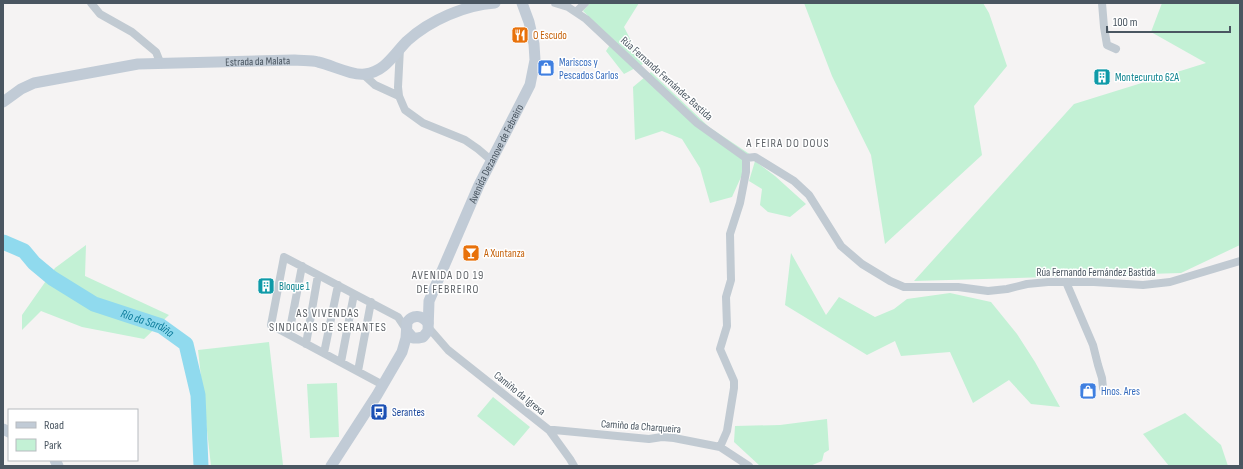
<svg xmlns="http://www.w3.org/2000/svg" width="1243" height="469" viewBox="0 0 1243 469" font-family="'Sofia Sans Condensed',sans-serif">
	<rect width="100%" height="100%" fill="#f5f3f3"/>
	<path fill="#c3f1d5" d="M 590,3 L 639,3 L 624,27 L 643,64 L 624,74 L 606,51 L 613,40 L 583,11 Z
		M 804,3 L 983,3 L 989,13 L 1007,66 L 974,106 L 982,155 L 885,244 L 871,155 L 832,76 Z
		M 1162,3 L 1240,3 L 1240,245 L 1181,273 L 914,281 L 1074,104 L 1206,63 L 1151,32 Z
		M 651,72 L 709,127 L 751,155 L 732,197 L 710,203 L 700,168 L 682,139 L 662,131 L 635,140 L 633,87 Z
		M 755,161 L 775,176 L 806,204 L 790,217 L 768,212 L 760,205 L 762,189 L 749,181 Z
		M 86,245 L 85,276 L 169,315 L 144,339 L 82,327 L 41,311 L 22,330 L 22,315 L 55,268 Z
		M 791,253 L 826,315 L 839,297 L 875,317 L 894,309 L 907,299 L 950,293 L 991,302 L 1017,334 L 1035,362 L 1060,407 L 1031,404 L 1009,380 L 973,403 L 950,352 L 901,356 L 895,341 L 867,355 L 785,305 Z
		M 269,342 L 283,465 L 211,466 L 198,350 Z
		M 337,383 L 339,437 L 310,438 L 307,384 Z
		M 493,397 L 530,427 L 514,446 L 477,416 Z
		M 1185,413 L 1221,445 L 1228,466 L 1169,466 L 1143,434 Z
		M 827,419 L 829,450 L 824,453 L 822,461 L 810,466 L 760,466 L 734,442 L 735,426 L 780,425 Z"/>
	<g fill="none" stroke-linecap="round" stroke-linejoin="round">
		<path stroke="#90daee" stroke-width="15" id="s1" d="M 3,242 L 24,251 L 34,263 L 52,278 L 94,304 L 161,326 L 186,344 L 198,395 L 201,466"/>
		<path stroke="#c1cad2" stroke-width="8" d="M 91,3 L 100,14 L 132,32 L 156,52 L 160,62
			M 555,3 L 568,7 L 586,19 L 697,123 L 746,158 L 755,157 L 794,181 L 809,195 L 841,246 L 862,264 L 890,281 L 904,287 L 958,287 L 988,291 L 1007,289 L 1027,284 L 1048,282 L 1094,282 L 1143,285 L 1170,282 L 1240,261
			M 1102,3 L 1104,27 L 1107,45 L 1116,49
			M 576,12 L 585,3
			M 400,48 L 398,87 L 399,96 L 405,110 L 423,123 L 465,140 L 478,149 L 492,161
			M 364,75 L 375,85 L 399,96
			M 1066,282 L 1093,345 L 1098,365 L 1102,378 L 1103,388
			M 428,327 L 448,350 L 549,430 L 570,459 L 574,466
			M 289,334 L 302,266
			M 306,344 L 318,275
			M 324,353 L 338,285
			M 341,362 L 354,294
			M 358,371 L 371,302
			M 383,385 L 271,325 L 284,257 L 398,317 L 406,329
			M 549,430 L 554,430 L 649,439 L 662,437 L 674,438 L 720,447 L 749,466
			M 720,447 L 727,431 L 734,388 L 734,381 L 720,349 L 727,326 L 726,297 L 731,280 L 730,234 L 740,203 L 746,172 L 746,158"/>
		<g stroke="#c1cbd6" stroke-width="11">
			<path id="s2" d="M 3,102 L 21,89 L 34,83 L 138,64 L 294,60 C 302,61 311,60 318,62 C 332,65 352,76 365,74 C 385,72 394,54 407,41 C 430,20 465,5 495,3"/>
			<path id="s3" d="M 407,331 L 413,338 L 418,338 L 423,337 L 428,331 L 429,301 L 479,185 L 530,85 L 535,60 L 534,44 L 529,22 L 522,3"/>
			<path d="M 3,429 L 9,432"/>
			<path d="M 55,460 L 58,466"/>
			<path d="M 331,466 L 377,395 L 402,352 L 406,338 L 407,322 C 413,314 422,315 428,323"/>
		</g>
	</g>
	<defs>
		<g id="restaurant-square" transform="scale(0.9)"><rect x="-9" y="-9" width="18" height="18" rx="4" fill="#e8710a" stroke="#fff"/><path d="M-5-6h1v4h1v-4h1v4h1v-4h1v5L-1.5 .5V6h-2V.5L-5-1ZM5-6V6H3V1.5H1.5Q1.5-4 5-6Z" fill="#fff"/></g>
		<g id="shop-square" transform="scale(0.9)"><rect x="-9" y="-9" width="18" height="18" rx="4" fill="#3f7fe0" stroke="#fff"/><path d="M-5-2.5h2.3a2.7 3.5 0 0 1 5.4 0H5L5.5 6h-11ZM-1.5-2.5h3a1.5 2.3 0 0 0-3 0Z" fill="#fff"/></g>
		<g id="building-square" transform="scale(0.9)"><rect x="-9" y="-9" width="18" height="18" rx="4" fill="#0f9aa8" stroke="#fff"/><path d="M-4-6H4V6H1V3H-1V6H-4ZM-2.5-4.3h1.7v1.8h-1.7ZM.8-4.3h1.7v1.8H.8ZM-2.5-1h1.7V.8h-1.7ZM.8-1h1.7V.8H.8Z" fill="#fff"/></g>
		<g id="bar-square" transform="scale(0.9)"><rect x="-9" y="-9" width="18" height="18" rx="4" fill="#e8710a" stroke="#fff"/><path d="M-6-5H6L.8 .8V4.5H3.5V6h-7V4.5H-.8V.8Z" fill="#fff"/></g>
		<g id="bus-square" transform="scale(0.9)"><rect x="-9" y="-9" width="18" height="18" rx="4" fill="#1a4fb4" stroke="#fff"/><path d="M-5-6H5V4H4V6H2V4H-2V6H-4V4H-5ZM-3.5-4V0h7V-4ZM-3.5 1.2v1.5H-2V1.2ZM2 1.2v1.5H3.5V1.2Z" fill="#fff"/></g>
	</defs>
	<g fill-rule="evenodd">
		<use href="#restaurant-square" x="520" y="35"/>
		<use href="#shop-square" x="546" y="68"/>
		<use href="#building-square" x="1102" y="77"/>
		<use href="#bar-square" x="471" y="253"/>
		<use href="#building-square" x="266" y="286"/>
		<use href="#shop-square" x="1088" y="391"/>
		<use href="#bus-square" x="379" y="412"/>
	</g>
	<g text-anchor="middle" stroke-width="3" stroke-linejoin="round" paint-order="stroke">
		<g font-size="11" fill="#c56008" stroke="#fff" text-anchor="start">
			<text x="533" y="39">O Escudo</text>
			<text x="484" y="257">A Xuntanza</text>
		</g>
		<g font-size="11" fill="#4a5661" stroke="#fff">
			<text dy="4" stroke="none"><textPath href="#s2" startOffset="262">Estrada da Malata</textPath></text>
			<text transform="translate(667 78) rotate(42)" y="4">Rúa Fernando Fernández Bastida</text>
			<text dy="4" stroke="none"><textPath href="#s3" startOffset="219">Avenida Dezanove de Febreiro</textPath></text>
			<text x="1096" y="276">Rúa Fernando Fernández Bastida</text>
			<text transform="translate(520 393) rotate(39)" y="4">Camiño da Igrexa</text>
			<text transform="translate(641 426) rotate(4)" y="4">Camiño da Charqueira</text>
		</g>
		<g font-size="11" fill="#366cbe" stroke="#fff" text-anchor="start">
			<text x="559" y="66">Mariscos y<tspan x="559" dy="13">Pescados Carlos</tspan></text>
			<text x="1101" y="395">Hnos. Ares</text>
		</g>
		<g font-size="11" fill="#0d838f" stroke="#fff" text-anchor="start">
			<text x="1115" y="81">Montecuruto 62A</text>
			<text x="279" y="290">Bloque 1</text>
		</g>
		<g font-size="11" fill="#164399" stroke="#fff" text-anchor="start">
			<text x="392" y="416">Serantes</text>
		</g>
		<g font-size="12" letter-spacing="1" fill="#5f6368" stroke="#fff">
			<text x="788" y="147">A FEIRA DO DOUS</text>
			<text x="448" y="279">AVENIDA DO 19<tspan x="448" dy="14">DE FEBREIRO</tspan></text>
			<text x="328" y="317">AS VIVENDAS<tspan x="328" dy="14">SINDICAIS DE SERANTES</tspan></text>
		</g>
		<g font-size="12" font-style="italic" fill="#0c7c9b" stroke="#fff">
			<text dy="4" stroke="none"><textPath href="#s1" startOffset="168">Río da Sardiña</textPath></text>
		</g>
	</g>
	<rect width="1243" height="469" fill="none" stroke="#4a5661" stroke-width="8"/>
	<rect x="8" y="409" width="130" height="52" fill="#ffffff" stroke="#b7bbc0"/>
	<rect x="16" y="422" width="20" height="6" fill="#c1cbd6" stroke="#b7bbc0"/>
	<text x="44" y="429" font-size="12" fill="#4a5661">Road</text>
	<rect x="16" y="439" width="20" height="12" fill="#c3f1d5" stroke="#b7bbc0"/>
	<text x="44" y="449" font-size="12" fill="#4a5661">Park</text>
	<path d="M1107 26v6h123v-6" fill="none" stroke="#4a5661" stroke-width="2"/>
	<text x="1113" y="26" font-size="12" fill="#4a5661" stroke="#ffffff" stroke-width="3" paint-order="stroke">100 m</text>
</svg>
